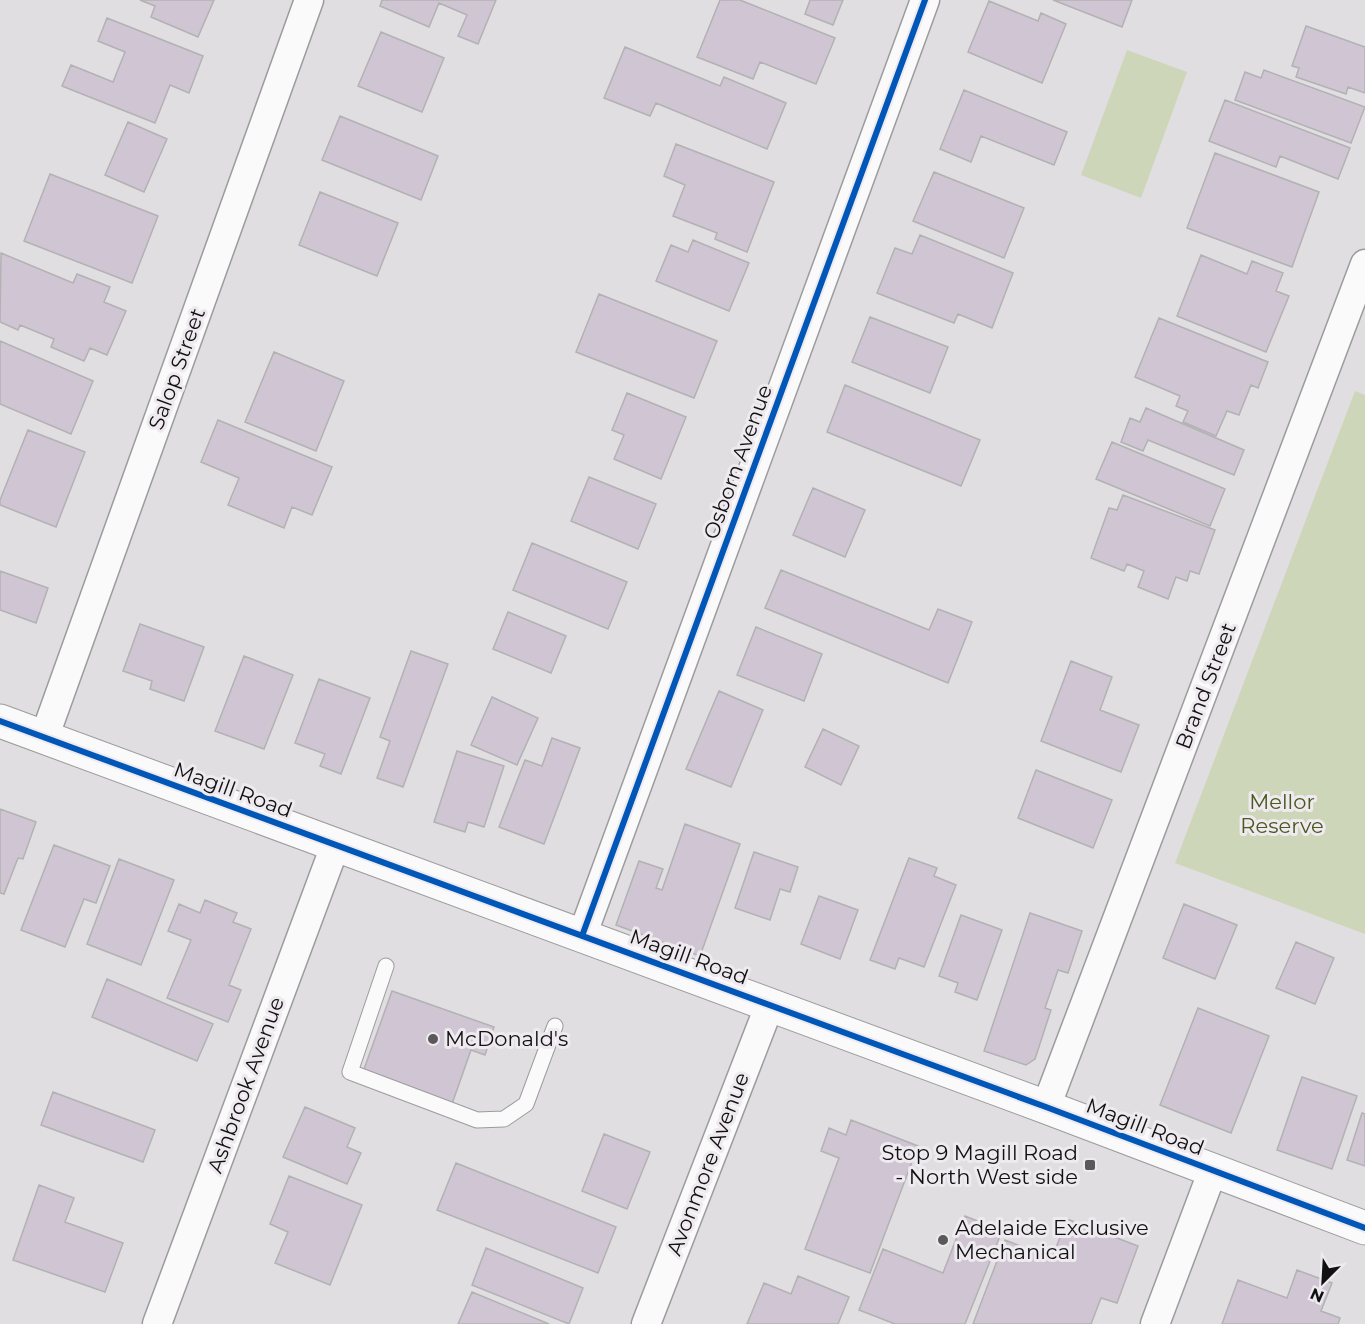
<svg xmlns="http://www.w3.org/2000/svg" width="1365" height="1324" viewBox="0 0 1365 1324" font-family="Montserrat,sans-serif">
	<rect width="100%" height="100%" fill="#e0dee1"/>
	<path fill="#ced6ba" d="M 1127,50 L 1187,72 L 1141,198 L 1081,175 Z
		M 1355,391 L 1365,395 L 1365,934 L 1175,863 Z"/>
	<path fill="#d0c5d3" stroke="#b2b1b3" stroke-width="1.5" d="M 140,0 L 214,0 L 198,37 L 151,17 L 155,6 Z
		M 382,0 L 496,0 L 478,44 L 458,36 L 467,15 L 439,3 L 429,27 L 380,6 Z
		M 720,0 L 740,0 L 835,38 L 816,84 L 760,62 L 753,79 L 697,57 Z
		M 810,0 L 843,0 L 833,25 L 805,14 Z
		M 1053,0 L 1132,0 L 1122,27 Z
		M 989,1 L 1038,21 L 1041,13 L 1066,24 L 1042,83 L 968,52 Z
		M 107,18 L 203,56 L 189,93 L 170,85 L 155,123 L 62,86 L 71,65 L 113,82 L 125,52 L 98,41 Z
		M 1306,26 L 1365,47 L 1365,93 L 1348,87 L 1346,94 L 1296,77 L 1299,68 L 1292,66 Z
		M 381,32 L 444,58 L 422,112 L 358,86 Z
		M 625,47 L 720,86 L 724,77 L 786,103 L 767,149 L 656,103 L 650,116 L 604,98 Z
		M 1264,70 L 1365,107 L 1351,143 L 1235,100 L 1245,72 L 1261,78 Z
		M 964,90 L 1067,132 L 1054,165 L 981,136 L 971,162 L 940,149 Z
		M 1225,100 L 1350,148 L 1338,179 L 1280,156 L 1276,167 L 1209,141 Z
		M 340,116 L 438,156 L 421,200 L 322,160 Z
		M 128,122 L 167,139 L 144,192 L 105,175 Z
		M 676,144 L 774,182 L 747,252 L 715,239 L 717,233 L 673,216 L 685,185 L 664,176 Z
		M 1215,153 L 1319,192 L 1292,267 L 1187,228 Z
		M 934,172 L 1024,208 L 1004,258 L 913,221 Z
		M 50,174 L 158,216 L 132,283 L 24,241 Z
		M 320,192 L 398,223 L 377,276 L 299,245 Z
		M 920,235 L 1013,273 L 992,328 L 958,314 L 954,323 L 877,293 L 895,248 L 912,254 Z
		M 693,240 L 749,263 L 729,311 L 656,281 L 671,245 L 688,252 Z
		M 1,253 L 73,283 L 77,274 L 110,287 L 104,302 L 126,311 L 107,355 L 90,348 L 84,361 L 51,347 L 54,339 L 20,325 L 18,330 L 0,322 Z
		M 1201,255 L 1247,274 L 1252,261 L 1283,273 L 1276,291 L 1289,296 L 1266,352 L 1177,316 Z
		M 599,294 L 717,341 L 694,398 L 576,352 Z
		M 870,317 L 948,347 L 930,393 L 852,362 Z
		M 1159,318 L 1268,362 L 1258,388 L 1251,385 L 1239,415 L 1227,411 L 1216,436 L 1183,422 L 1188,411 L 1176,406 L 1180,396 L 1135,377 Z
		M 0,341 L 93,381 L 71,434 L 0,404 Z
		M 274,352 L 344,381 L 316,451 L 245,422 Z
		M 845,385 L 980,440 L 961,486 L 827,432 Z
		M 627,393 L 686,417 L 661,479 L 614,459 L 624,435 L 612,430 Z
		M 1146,408 L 1244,450 L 1234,475 L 1148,440 L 1143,451 L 1121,442 L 1130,418 L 1140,422 Z
		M 218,420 L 332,467 L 312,515 L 292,507 L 284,528 L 228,505 L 239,478 L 201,462 Z
		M 28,430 L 85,452 L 56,527 L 0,505 L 0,500 Z
		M 1112,442 L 1225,489 L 1210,526 L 1096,479 Z
		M 589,477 L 656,504 L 638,549 L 571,521 Z
		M 813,488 L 865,510 L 845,557 L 793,535 Z
		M 1123,495 L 1215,530 L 1199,574 L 1190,571 L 1187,581 L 1176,577 L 1168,599 L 1138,587 L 1144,571 L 1127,564 L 1124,571 L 1091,558 L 1109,508 L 1117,510 Z
		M 532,543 L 627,582 L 608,629 L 513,590 Z
		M 781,570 L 929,630 L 938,609 L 972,622 L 948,683 L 765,608 Z
		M 0,571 L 48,588 L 36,623 L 0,610 Z
		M 508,612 L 566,636 L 551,673 L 493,649 Z
		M 140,624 L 204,647 L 184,701 L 150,689 L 152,681 L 123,671 Z
		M 756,627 L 822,654 L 804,701 L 737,675 Z
		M 411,651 L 448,664 L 403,787 L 377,778 L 390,741 L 380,737 Z
		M 244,656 L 293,675 L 264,749 L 215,731 Z
		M 1071,661 L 1112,677 L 1100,710 L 1139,725 L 1121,772 L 1041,741 Z
		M 319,679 L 370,698 L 341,774 L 320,766 L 325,754 L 295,743 Z
		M 719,691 L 763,710 L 731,787 L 686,769 Z
		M 492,697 L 538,718 L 517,765 L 471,745 Z
		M 823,729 L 859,746 L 841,785 L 805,767 Z
		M 552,738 L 580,748 L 544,844 L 499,827 L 525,760 L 542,766 Z
		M 457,751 L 504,766 L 484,827 L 468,822 L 465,832 L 434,822 Z
		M 1036,770 L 1112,800 L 1093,848 L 1018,818 Z
		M 0,809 L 36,822 L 23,859 L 18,858 L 4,894 L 0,893 Z
		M 685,824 L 740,844 L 700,956 L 616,925 L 639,861 L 663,869 L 656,888 L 662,890 Z
		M 54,845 L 110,866 L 96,903 L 84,899 L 65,947 L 21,930 Z
		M 754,852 L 798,867 L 790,892 L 780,889 L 770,920 L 735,908 Z
		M 909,858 L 937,868 L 934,876 L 956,885 L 924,967 L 899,958 L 895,969 L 870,960 Z
		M 119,859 L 174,880 L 141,965 L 87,944 Z
		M 819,896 L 858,910 L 840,959 L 801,944 Z
		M 205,900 L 237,913 L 233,922 L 251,929 L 229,985 L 241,990 L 228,1022 L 167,998 L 191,940 L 168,931 L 179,904 L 200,913 Z
		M 1184,904 L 1237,925 L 1215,979 L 1163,958 Z
		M 1030,913 L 1082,931 L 1068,973 L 1058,970 L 1045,1008 L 1051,1010 L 1035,1059 L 1026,1065 L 984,1051 Z
		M 961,915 L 1002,930 L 977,1000 L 955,992 L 958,983 L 939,976 Z
		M 1296,942 L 1334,958 L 1315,1004 L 1276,988 Z
		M 107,979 L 213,1024 L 197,1061 L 92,1017 Z
		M 392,991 L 494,1027 L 485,1055 L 471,1050 L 452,1104 L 363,1072 Z
		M 1198,1008 L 1269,1036 L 1231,1133 L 1160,1105 Z
		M 1302,1077 L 1357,1096 L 1332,1169 L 1277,1150 Z
		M 53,1092 L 155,1130 L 143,1162 L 41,1125 Z
		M 305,1107 L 355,1128 L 347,1147 L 361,1153 L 347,1184 L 283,1157 Z
		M 1362,1113 L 1365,1114 L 1365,1166 L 1347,1160 Z
		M 851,1120 L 918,1146 L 870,1273 L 805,1249 L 839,1158 L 821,1151 L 829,1128 L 846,1135 Z
		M 604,1134 L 650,1152 L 627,1209 L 582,1191 Z
		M 456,1163 L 616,1227 L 598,1273 L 437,1210 Z
		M 289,1176 L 362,1205 L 330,1285 L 275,1263 L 288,1232 L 270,1224 Z
		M 39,1185 L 74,1198 L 65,1222 L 123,1243 L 105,1292 L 13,1260 Z
		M 965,1216 L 1002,1231 L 965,1324 L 895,1324 L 859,1310 L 883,1249 L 943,1273 Z
		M 1067,1219 L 1138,1246 L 1117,1303 L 1101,1298 L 1091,1324 L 973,1324 L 1005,1240 L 1052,1258 Z
		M 486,1248 L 583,1288 L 569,1324 L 472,1285 Z
		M 1297,1270 L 1332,1283 L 1321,1311 L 1340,1318 L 1338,1324 L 1222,1324 L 1238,1280 L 1287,1298 Z
		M 798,1276 L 849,1297 L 838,1324 L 747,1324 L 764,1283 L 791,1294 Z
		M 472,1292 L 549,1324 L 458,1324 Z"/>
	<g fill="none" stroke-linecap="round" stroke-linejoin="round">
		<g stroke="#9c9b9d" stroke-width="17">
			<path id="service" d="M 386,966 L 350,1072 L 477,1120 L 504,1119 L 526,1104 L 555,1026"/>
		</g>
		<g stroke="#9c9b9d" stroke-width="31">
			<path id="minor" d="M 44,738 L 309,0
				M 582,936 L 925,0
				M 1046,1107 L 1365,264
				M 157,1324 L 335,846
				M 646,1324 L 770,1004
				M 1155,1324 L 1213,1170"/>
		</g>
		<g stroke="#9c9b9d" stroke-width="35">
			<path id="secondary" d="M 0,721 L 1046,1107 L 1365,1228"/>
		</g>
		<use href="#service" stroke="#fafafa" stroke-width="15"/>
		<use href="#minor" stroke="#fafafa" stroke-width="28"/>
		<use href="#secondary" stroke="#fafafa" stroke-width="33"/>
		<g stroke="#eeeaef" stroke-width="10">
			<path id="cycleway" d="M 0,721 L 1046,1107 L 1365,1228
				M 582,936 L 925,0"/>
		</g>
		<use href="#cycleway" stroke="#0057b8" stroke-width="6"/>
	</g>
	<g fill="#5a595a" stroke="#eeeaef" stroke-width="2">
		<circle cx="433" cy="1039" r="6"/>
		<rect x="1084" y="1159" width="12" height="12" rx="3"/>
		<circle cx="943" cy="1240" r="6"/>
	</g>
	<g text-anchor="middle" stroke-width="6" stroke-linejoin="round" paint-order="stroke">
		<g font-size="21" fill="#121112" stroke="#eeeaef">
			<text transform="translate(177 369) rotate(-70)" y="7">Salop Street</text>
			<text transform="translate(738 462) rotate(-70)" y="7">Osborn Avenue</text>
			<text transform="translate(1206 686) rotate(-69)" y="7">Brand Street</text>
			<text transform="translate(233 790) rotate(20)" y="7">Magill Road</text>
			<text transform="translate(689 957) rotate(20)" y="7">Magill Road</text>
			<text transform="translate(246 1085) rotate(-70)" y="7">Ashbrook Avenue</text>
			<text transform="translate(1145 1127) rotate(21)" y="7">Magill Road</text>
			<text transform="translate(708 1164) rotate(-69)" y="7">Avonmore Avenue</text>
		</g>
		<g font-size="21" fill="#4b581e" stroke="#eeeaef">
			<text x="1282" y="809">Mellor<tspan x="1282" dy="24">Reserve</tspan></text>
		</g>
		<g font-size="21" fill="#121112" stroke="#eeeaef" text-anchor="start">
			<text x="445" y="1046">McDonald's</text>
			<text x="1078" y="1160" text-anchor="end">Stop 9 Magill Road<tspan x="1078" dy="24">- North West side</tspan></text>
			<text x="955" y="1235">Adelaide Exclusive<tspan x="955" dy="24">Mechanical</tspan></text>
		</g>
	</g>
	<g transform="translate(1323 1282) rotate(204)" stroke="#eeeaef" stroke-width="4.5" paint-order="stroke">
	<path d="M0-4.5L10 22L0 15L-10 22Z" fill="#121112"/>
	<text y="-9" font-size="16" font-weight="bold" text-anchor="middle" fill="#121112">N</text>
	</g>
</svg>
